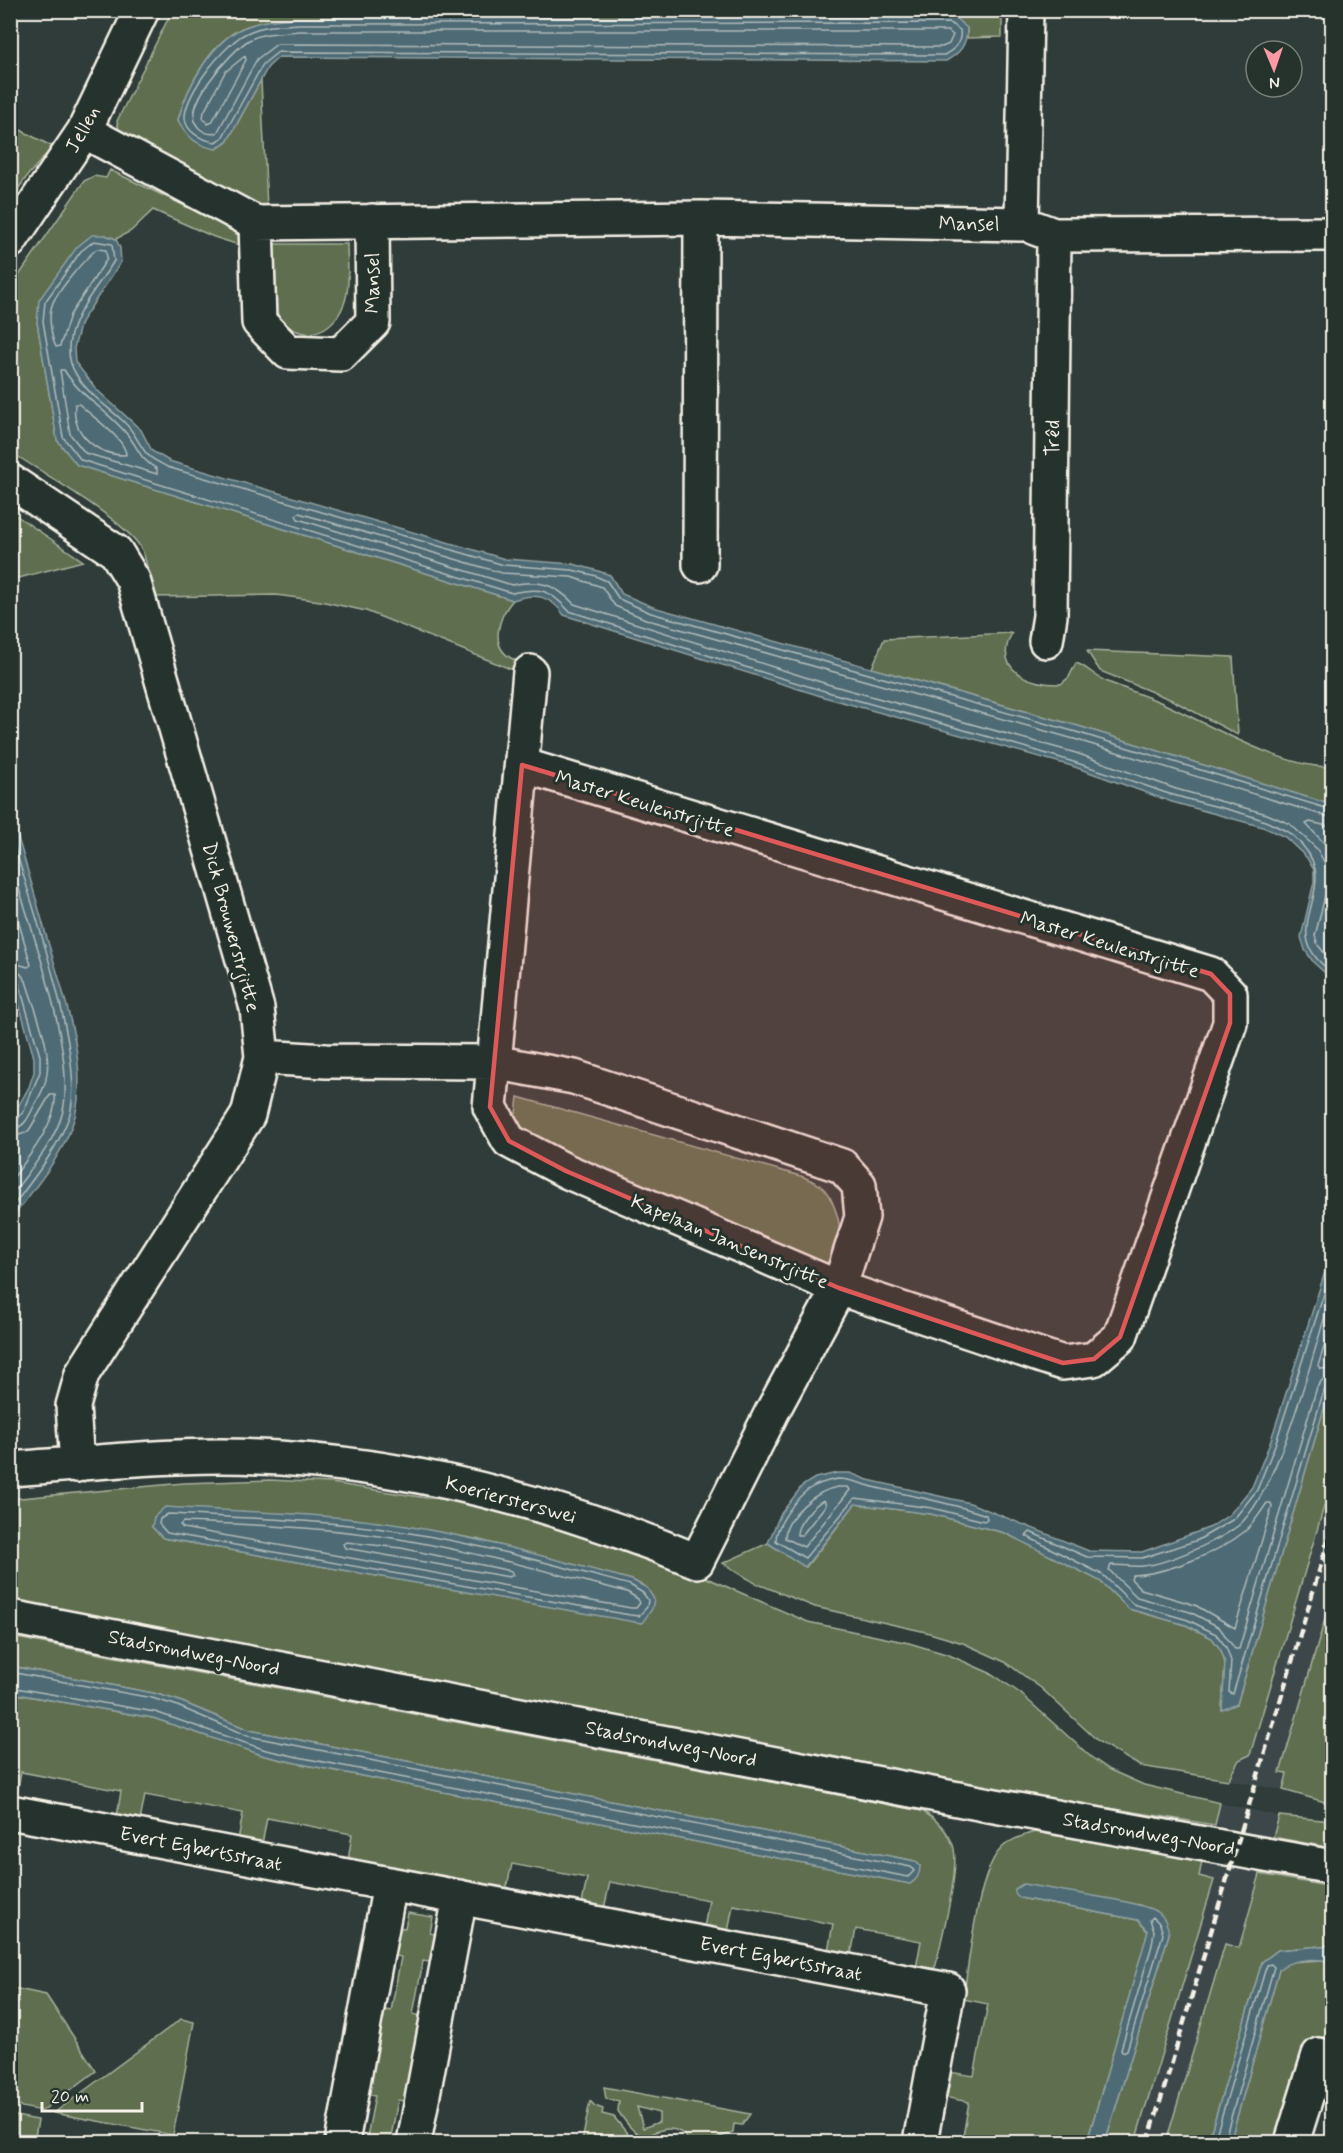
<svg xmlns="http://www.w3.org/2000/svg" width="1343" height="2153" viewBox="0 0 1343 2153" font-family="Mynerve,sans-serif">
	<rect width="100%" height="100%" fill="#303c39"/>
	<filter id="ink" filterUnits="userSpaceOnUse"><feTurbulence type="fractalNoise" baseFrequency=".0167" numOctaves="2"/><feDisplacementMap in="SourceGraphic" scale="12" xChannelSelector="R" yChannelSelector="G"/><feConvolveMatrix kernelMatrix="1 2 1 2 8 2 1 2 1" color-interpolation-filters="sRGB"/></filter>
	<g filter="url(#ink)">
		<path fill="#3c4648" d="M 1332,1480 L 1332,1595 L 1280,1772 L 1287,1774 L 1283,1790 L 1228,1780 L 1239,1760 L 1250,1755 Z
			M 1220,1803 L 1279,1816 L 1273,1837 L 1215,1825 Z
			M 1202,1861 L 1260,1874 L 1239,1948 L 1225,1945 L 1166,2142 L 1135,2142 L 1213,1880 L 1199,1876 Z"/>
		<path fill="#5e6e50" stroke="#a9b09c" stroke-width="1.5" fill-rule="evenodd" d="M 172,11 L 1002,11 L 1002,37 L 967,38 L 967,28 L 953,17 L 298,18 C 282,19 264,20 248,26 C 213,37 187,87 178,120 C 188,138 196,145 217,149 L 227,142 L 261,80 L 267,208 L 257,206 L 120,136 L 117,121 Z
			M 11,125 L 53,147 L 28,175 L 11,199 Z
			M 110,170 L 237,231 L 236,234 L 242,236 L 242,246 L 214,237 L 153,210 L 131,231 L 116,239 L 105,235 L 37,322 L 57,440 L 78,465 L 513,600 C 499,616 487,648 515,660 L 513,670 L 366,611 L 320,601 L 276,595 L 153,597 C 150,583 148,566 143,552 C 132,524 39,471 11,452 L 13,409 L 10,382 L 11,287 L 84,181 L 94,176 L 106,178 Z
			M 269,244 L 347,244 C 347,263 351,286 344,304 C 330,341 287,344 273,304 C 268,287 270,262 269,244 Z
			M 11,512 L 83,561 L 11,580 Z
			M 1012,633 C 992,670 1030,685 1061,684 L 1069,677 L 1076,663 C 1088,667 1096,678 1108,682 C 1125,689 1143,695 1160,702 C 1207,723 1281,768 1332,767 L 1332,805 L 1078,726 L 872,668 L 884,639 Z
			M 1087,651 L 1233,657 L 1238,735 L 1172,700 L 1100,671 Z
			M 518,1097 L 804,1177 C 809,1180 816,1182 821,1186 C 835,1198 842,1227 840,1245 C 838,1256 828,1265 820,1271 L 514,1129 Z
			M 1332,1381 L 1332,1480 L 1250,1755 L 1239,1760 L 1228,1780 L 1140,1766 L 1099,1742 L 1041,1688 L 1005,1662 L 963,1643 L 926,1632 L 815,1607 L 753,1582 L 723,1563 L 768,1543 L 806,1567 L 855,1504 L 931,1514 L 1005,1533 L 1100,1581 L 1129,1609 L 1186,1625 L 1212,1638 L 1221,1650 L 1225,1663 L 1222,1709 L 1237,1704 Z
			M 270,1480 L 331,1483 L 427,1498 L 463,1499 L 552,1521 L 679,1566 L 808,1622 L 909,1643 L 949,1655 L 992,1674 L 1020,1693 L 1091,1757 L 1110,1770 L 1144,1785 L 1220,1803 L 1215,1825 L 965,1785 L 11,1604 L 10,1499 L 184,1483 ZM 404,1526 L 476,1539 L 632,1580 L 647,1588 L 642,1623 L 163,1538 L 152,1527 Z
			M 1332,1595 L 1330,1735 L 1332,1804 L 1283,1790 L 1287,1774 L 1280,1773 Z
			M 11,1637 L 922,1811 C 936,1819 947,1829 953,1845 C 961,1869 941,1938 936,1965 L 933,1970 L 916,1968 L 921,1941 L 856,1929 L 851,1955 L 828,1951 L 833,1924 L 733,1905 L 728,1932 L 704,1928 L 709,1900 L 610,1882 L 604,1909 L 582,1904 L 587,1878 L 512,1864 L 506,1890 L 348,1861 L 352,1834 L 267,1818 L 262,1844 L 238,1840 L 243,1813 L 145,1795 L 140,1821 L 117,1817 L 121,1791 L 21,1772 L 16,1798 L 11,1797 L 10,1693 L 153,1718 L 265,1756 L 296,1763 L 910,1884 L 920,1866 L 915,1861 L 249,1730 L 177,1700 L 153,1693 L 11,1666 Z
			M 1279,1816 L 1332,1821 L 1332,1848 L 1273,1837 Z
			M 1035,1832 L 1202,1861 L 1199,1876 L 1214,1880 L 1135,2142 L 1105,2142 L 1169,1934 L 1159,1913 L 1139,1905 L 1020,1898 L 1138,1920 L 1148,1932 L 1087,2142 L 962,2142 L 969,2102 L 944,2097 L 949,2072 L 974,2076 L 988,2004 L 963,1999 C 969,1964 977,1876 999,1851 C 1008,1840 1021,1836 1035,1832 Z
			M 1260,1874 L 1332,1887 L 1332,1945 L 1278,1950 L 1262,1962 L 1208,2142 L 1166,2142 L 1225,1944 L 1239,1948 Z
			M 408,1913 L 433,1917 L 430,1933 L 440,1935 L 435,1963 L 423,1961 L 413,2014 L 425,2017 L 409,2102 L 398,2100 L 390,2142 L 366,2142 L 375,2096 L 363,2093 L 380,2009 L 391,2011 L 401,1957 L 390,1955 L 395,1927 L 405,1928 Z
			M 1321,1960 L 1332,1962 L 1332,2043 L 1312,2039 L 1305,2045 L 1275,2142 L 1230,2142 L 1279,1969 L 1289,1962 Z
			M 13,1988 L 46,1995 L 96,2071 L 42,2111 L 11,2105 L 11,2022 L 15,2018 L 11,2020 L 11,1990 Z
			M 181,2019 L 194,2022 L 173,2135 L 54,2113 Z
			M 604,2087 L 750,2114 L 742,2125 L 734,2124 L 733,2132 L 708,2142 L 689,2142 C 679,2123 660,2128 645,2137 C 632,2133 625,2121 618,2111 L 619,2101 L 606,2099 ZM 637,2107 L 659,2113 L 659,2122 L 643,2128 Z
			M 590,2101 L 595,2106 L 603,2109 L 602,2114 L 614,2117 L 634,2142 L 582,2142 Z
			M 10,2115 L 38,2120 L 34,2142 L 11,2142 Z"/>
		<path fill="#4d6b74" stroke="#90a1a2" stroke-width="1.5" d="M 954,17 L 967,28 C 967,45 960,53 946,61 L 279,57 L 268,67 L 227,142 L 216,149 C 196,145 188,138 178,120 C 187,87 213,37 248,26 C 264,20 281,19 298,18 Z
			M 92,235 L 105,235 L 116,239 L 120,248 L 121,262 L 81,322 L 74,348 L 75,362 L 97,390 L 141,430 L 152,451 L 169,461 L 505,559 L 573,564 L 595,570 L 610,575 L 622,594 L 653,607 L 1078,726 L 1332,805 L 1332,979 L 1314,963 L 1305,950 L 1301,937 L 1314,882 L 1314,870 L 1307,858 L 1285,837 L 1263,827 L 1172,802 L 1072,766 L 824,697 L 564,615 C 551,596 535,592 513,600 L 77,465 L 57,440 L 37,322 L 39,300 L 77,247 Z
			M 10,811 C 23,854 36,898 48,942 C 63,993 89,1063 75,1116 C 65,1154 34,1188 11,1220 L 11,1119 L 29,1087 L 34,1072 L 34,1058 L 11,975 Z
			M 1332,1250 L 1332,1381 L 1237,1704 L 1222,1710 L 1225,1663 L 1221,1650 L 1212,1638 L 1186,1625 L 1129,1609 L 1100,1581 L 1005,1533 L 931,1514 L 855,1504 L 805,1567 L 768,1543 L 780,1515 L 802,1486 L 815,1478 L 837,1473 L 850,1473 L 868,1480 L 970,1503 L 1089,1551 L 1142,1552 L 1211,1527 L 1230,1514 L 1252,1487 L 1270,1443 Z
			M 165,1507 C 245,1512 326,1513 406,1526 C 482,1538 557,1560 632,1580 L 647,1588 L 654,1599 L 652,1609 L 642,1623 L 629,1621 L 163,1538 L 152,1527 L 154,1517 Z
			M 10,1666 L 153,1693 L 177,1700 L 249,1730 L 915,1861 L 920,1866 C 920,1875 917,1880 910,1884 L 296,1763 L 265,1756 L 153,1718 L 11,1693 Z
			M 1023,1884 C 1048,1889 1143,1901 1159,1913 C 1165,1918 1168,1926 1169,1934 L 1105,2142 L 1087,2142 L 1148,1931 L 1138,1920 L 1020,1898 L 1015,1893 L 1015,1889 Z
			M 1332,1945 L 1332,1962 C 1315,1958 1294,1958 1279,1969 L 1230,2142 L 1208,2142 L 1262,1962 L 1278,1950 Z"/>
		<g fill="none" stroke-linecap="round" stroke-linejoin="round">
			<path stroke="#b1bbba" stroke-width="1.5" d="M 950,23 L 960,30 C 962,42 954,50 944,55 L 278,52 L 263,64 L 222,138 L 215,142 C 203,140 186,133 185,118 C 184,94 227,40 249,32 C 264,25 283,25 299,24 Z
				M 299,31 L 948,31 L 953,35 L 949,44 L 942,47 L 277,44 L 257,59 L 217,133 C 210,135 205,133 200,129 C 177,110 231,51 249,40 C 263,32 283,33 299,31 Z
				M 245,56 L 246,60 L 212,122 L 208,124 L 203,118 L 204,112 L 225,72 Z
				M 97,249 L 106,250 L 107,259 L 70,315 L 60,346 L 56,347 C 51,337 48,316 52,305 C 56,293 86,257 97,249 Z
				M 60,370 L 64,370 C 82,399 111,412 130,438 C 141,453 140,459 157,469 L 157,474 L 85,453 L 70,434 Z
				M 75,404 L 79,404 C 91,416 126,439 126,455 C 98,456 71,434 75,404 Z
				M 1332,810 L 1076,732 L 651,613 L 619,599 L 607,581 L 593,575 L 572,570 L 504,565 L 167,467 C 161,463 152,460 147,454 C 138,444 136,433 123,421 C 108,407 88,394 77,376 C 51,337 94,293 114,261 L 112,244 L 94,241 L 81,251 L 45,302 L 43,321 L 63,437 L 81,460 L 512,593 C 541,587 549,589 569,611 C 655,638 741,667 828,692 C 938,723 1047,751 1155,789 C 1197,805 1247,809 1286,831 C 1293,834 1298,841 1303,846 C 1343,891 1272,931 1332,972
				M 1332,818 L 1074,739 L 648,620 L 615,606 L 602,587 L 590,583 L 571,577 L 502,573 L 299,513 L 296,515 L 298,519 L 512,585 C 539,579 555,584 574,604 L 827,684 L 1076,753 L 1176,789 L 1267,814 L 1290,824 L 1317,849 L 1327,867 L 1328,884 L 1315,936 L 1318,945 L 1332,963
				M 1332,827 L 1310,822 L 1306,824 L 1325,844 L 1332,857
				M 10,832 C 28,894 88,1061 69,1117 C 56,1152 32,1180 10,1210
				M 10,860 C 29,923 76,1049 63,1111 C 55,1143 29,1171 10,1197
				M 10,892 L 31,965 L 28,967 L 10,962
				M 10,971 L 20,973 L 26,981 C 34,1009 51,1044 47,1073 C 46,1086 39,1097 33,1108 C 28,1119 23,1129 10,1129
				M 10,979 L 19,984 L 40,1056 L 40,1072 L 24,1111 L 17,1120 L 10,1122
				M 10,1138 L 28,1132 L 50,1095 L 55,1095 C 58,1122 26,1160 10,1182
				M 1332,1269 L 1275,1445 L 1257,1490 L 1234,1519 L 1198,1540 L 1142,1558 L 1087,1557 L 1030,1532 L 1026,1536 L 1103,1575 L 1133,1604 L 1188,1620 L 1216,1634 L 1226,1647 L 1231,1661 L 1229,1692 L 1233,1694 L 1324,1390 L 1332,1384
				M 1332,1293 C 1314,1349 1280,1489 1239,1525 C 1221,1540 1166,1564 1143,1566 C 1132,1567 1121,1565 1111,1565 L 1109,1570 L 1137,1597 L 1190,1612 L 1219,1627 L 1235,1649 L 1239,1649 L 1317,1387 L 1323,1379 L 1332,1377
				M 1332,1322 L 1318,1366 L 1321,1369 L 1332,1368
				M 837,1479 C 853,1479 866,1486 882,1489 C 916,1497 952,1503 986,1515 L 987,1519 L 984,1521 L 932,1508 L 855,1498 L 805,1558 L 776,1541 C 775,1526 797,1497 809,1489 C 818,1483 827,1481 837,1479 Z
				M 838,1487 L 848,1487 L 850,1490 L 804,1547 L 785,1538 C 785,1516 817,1490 838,1487 Z
				M 824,1500 L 826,1505 L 802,1535 L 797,1535 C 796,1525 814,1504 824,1500 Z
				M 1267,1503 L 1271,1503 L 1272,1507 L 1235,1628 L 1195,1605 L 1141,1589 L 1131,1579 L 1133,1575 C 1165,1574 1218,1553 1244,1532 C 1253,1525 1260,1513 1267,1503 Z
				M 168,1514 C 247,1518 326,1520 404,1532 C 480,1544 555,1565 630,1585 L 643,1593 L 648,1600 L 647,1607 L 639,1616 L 630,1615 L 167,1533 L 159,1524 L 160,1519 Z
				M 183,1522 C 257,1525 332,1527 405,1540 C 480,1553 553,1573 627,1592 L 638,1599 L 640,1603 L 636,1608 L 631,1608 L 183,1528 L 180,1525 Z
				M 346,1542 L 401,1548 L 511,1571 L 513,1575 L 509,1577 L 345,1548 L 343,1544 Z
				M 10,1672 L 152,1698 L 175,1705 L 248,1736 L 911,1867 L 914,1871 L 908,1877 L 298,1757 L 266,1750 L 155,1712 L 10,1687
				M 1153,1917 L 1160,1924 L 1163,1934 L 1127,2050 L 1123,2052 L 1121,2049 L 1152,1945 L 1154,1931 L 1150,1920 Z
				M 1214,2142 L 1264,1974 L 1267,1965 L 1271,1964 L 1274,1967 L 1224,2142"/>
			<g stroke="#f4f1e8" stroke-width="38">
				<path id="minor" d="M 84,131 L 256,223 L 701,218 L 1022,224 L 1026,10
					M 256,223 L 259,322 L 288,352 L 341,354 L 373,322 L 372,221
					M 1035,228 L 1054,235 L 1332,234
					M 10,241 L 84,131 L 142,10
					M 10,481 L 116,552 L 133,580 L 257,1008 L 262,1057 L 248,1115 L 82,1374 L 73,1406 L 77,1465
					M 700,565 L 701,218
					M 1046,641 L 1050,616 L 1054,235
					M 522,765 L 1211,974 L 1230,994 L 1230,1023 L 1120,1337 L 1094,1359 L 1063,1363 L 839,1288 L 566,1171 L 509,1141 L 490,1107 L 530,672
					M 10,1469 C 80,1464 150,1456 220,1456 C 385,1457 545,1498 697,1561 L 772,1412 L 839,1288 L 862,1217 L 859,1185 L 842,1166 L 574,1077 L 493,1062 L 326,1061 L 262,1057
					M 10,1812 L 948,1990 L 920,2142
					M 342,2142 L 390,1884
					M 414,2142 L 460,1897
					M 1292,2142 L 1319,2055 L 1332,2059"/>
			</g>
			<g stroke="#f4f1e8" stroke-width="38">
				<path id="major" d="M 10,1617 L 984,1804 L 1332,1867"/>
			</g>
			<use href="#minor" stroke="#26332d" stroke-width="33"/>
			<use href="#major" stroke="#26332d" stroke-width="33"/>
			<path stroke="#f4f1e8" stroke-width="4.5" stroke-dasharray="9 4.5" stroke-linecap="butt" d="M 1148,2142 L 1332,1528"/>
		</g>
	</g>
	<path fill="#de5a58" fill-opacity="0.2" stroke="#de5a58" stroke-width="4.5" stroke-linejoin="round" d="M 522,765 L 1211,974 L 1230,994 L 1230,1023 L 1120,1337 L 1094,1359 L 1063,1363 L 839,1288 L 566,1171 L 509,1141 L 490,1107 Z"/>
	<g text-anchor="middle" stroke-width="6" stroke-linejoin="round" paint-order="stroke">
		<g font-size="20" fill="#f4f1e8" stroke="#26332d">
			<text transform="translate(82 129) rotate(-61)" y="7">Jellen</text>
			<text transform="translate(969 223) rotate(1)" y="7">Mansel</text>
			<text transform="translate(372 283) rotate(-90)" y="7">Mansel</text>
			<text transform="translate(1052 438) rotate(-89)" y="7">Trêd</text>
			<text transform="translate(645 803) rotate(17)" y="7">Master Keulenstrjitte</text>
			<text transform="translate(232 927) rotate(75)" y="7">Dick Brouwerstrjitte</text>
			<text transform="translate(1110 944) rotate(17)" y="7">Master Keulenstrjitte</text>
			<text transform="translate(730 1241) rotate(23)" y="7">Kapelaan Jansenstrjitte</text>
			<text transform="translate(511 1499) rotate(15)" y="7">Koeriersterswei</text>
			<text transform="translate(194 1652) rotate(11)" y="7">Stadsrondweg-Noord</text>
			<text transform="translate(671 1743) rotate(11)" y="7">Stadsrondweg-Noord</text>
			<text transform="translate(1149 1833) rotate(10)" y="7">Stadsrondweg-Noord</text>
			<text transform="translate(201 1848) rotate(11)" y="7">Evert Egbertsstraat</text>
			<text transform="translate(781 1958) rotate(11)" y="7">Evert Egbertsstraat</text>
		</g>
	</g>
	<rect width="1343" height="2153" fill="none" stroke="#26332d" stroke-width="36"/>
	<rect x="18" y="18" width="1307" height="2117" fill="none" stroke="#f4f1e8" stroke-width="2" filter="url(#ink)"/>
	<g transform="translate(1274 69) rotate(178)"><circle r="28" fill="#26332d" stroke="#787f78" stroke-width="1.5"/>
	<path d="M0-4.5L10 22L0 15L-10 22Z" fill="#ff9aa2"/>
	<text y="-9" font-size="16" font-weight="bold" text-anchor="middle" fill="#f4f1e8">N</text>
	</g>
	<path d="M42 2102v9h100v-9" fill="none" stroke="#f4f1e8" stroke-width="3"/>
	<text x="51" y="2102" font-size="18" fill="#f4f1e8" stroke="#26332d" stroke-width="4.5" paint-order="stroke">20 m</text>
</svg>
